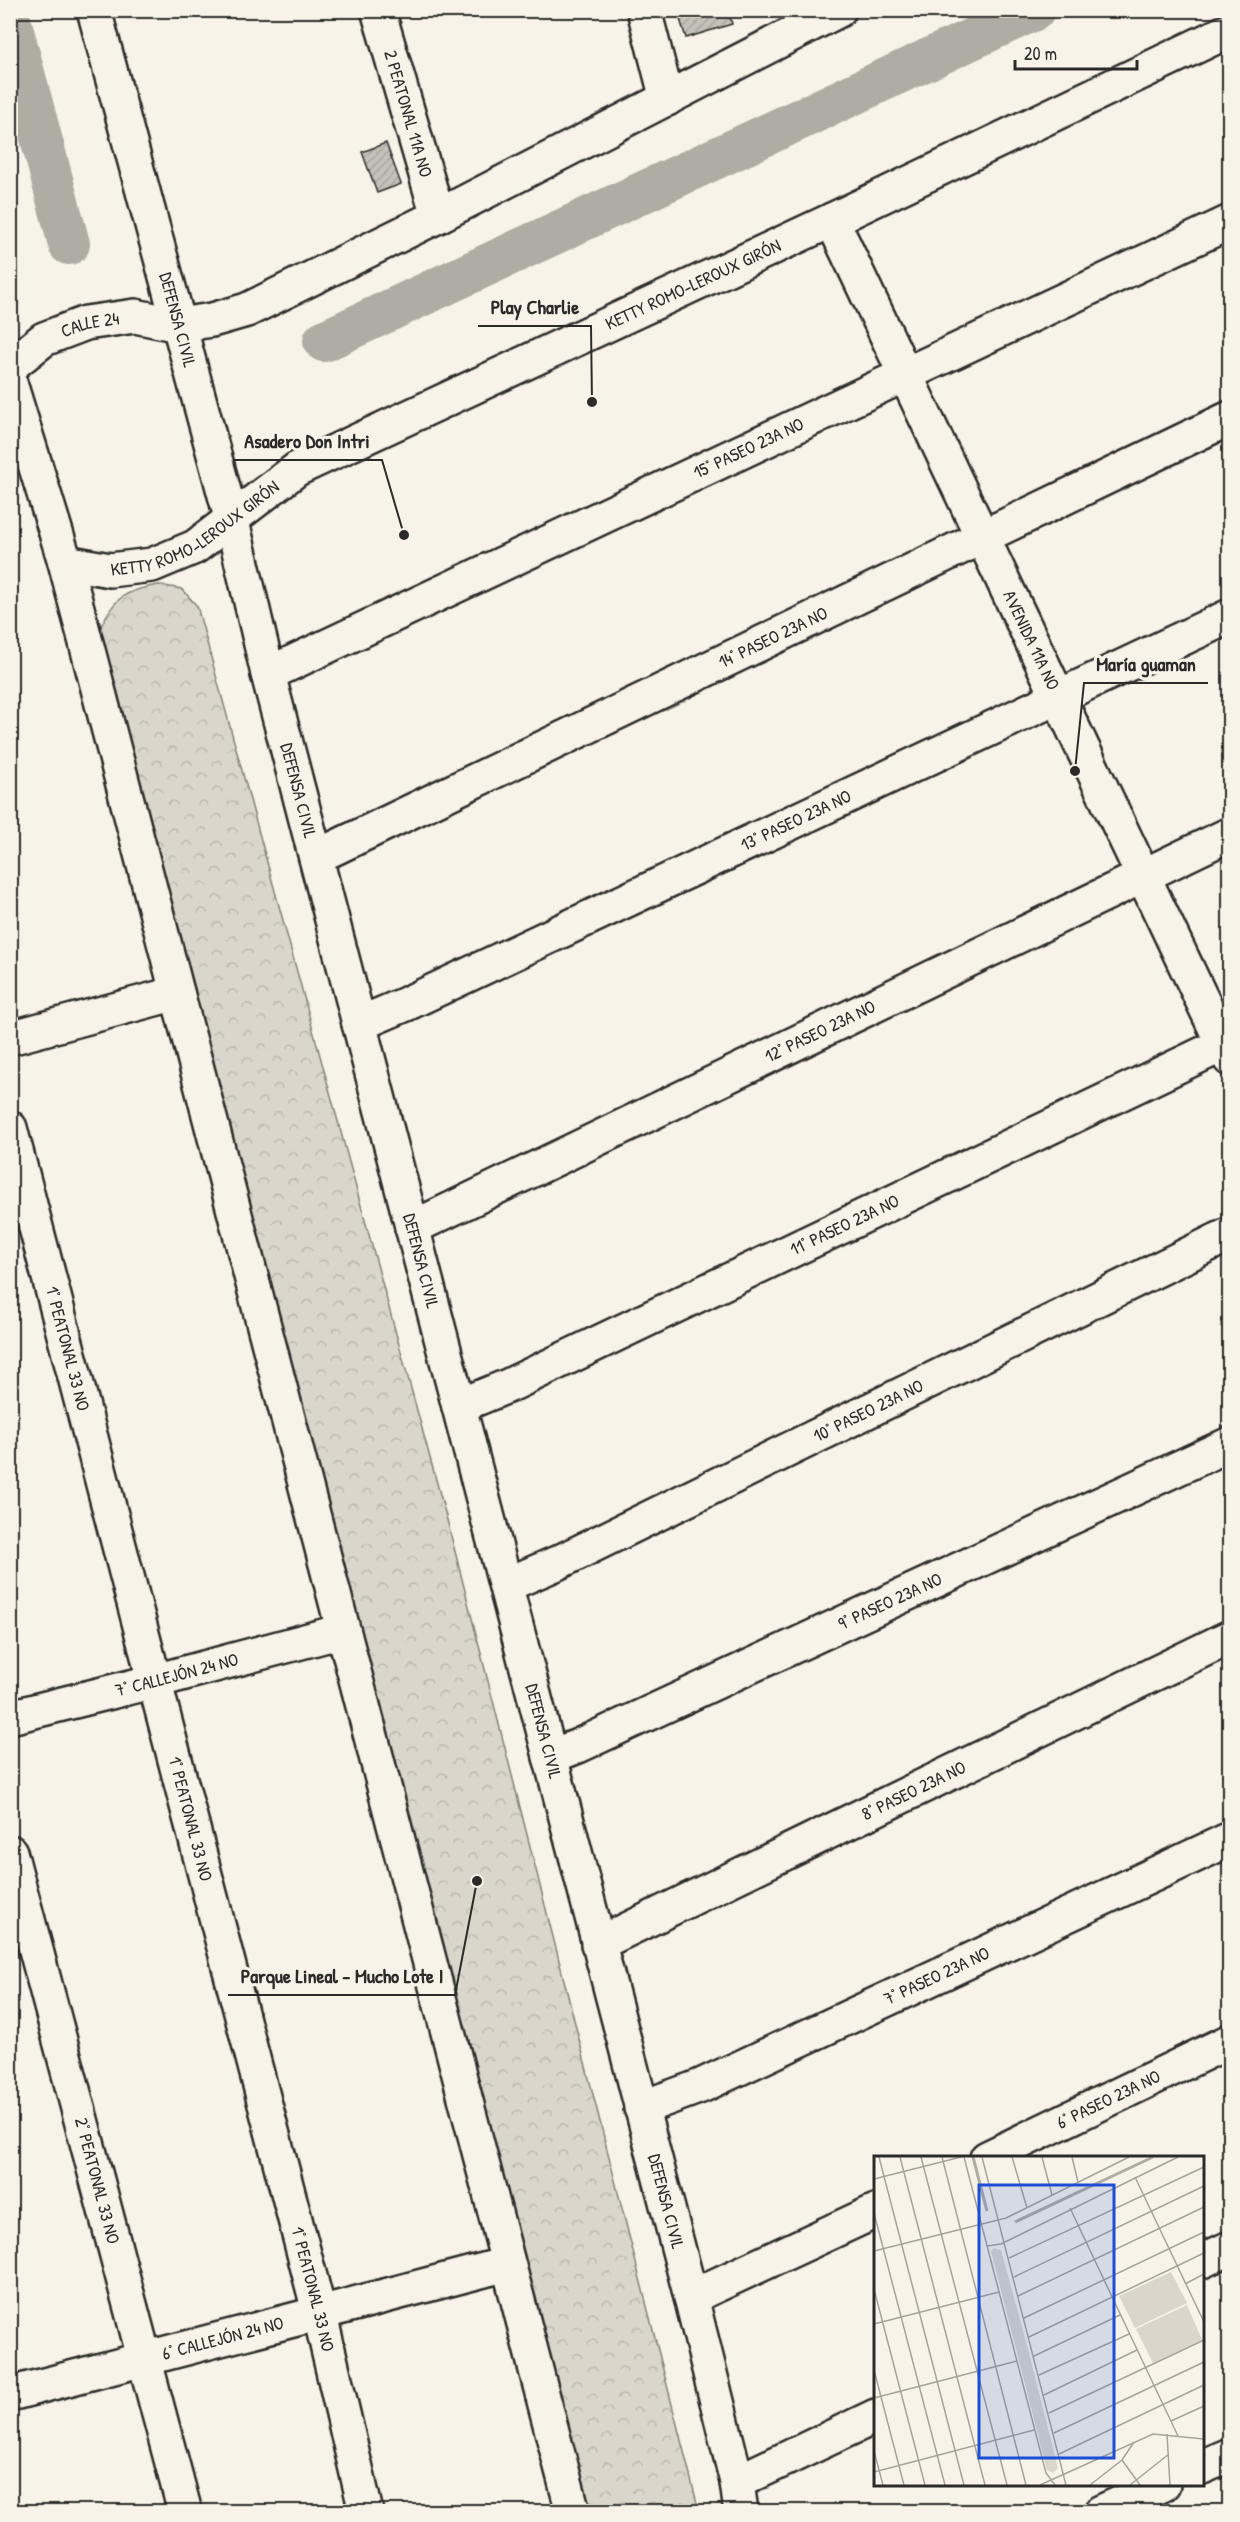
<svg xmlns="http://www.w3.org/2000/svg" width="1240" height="2522" viewBox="0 0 1240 2522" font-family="'Patrick Hand',sans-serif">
	<defs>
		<pattern id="park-crowns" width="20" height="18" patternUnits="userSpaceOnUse" patternTransform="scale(1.5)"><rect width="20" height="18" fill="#dad6cc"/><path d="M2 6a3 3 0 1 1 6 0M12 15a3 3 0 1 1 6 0" fill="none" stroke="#bbb8af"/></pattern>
		<pattern id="building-hatch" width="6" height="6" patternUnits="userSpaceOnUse" patternTransform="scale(1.5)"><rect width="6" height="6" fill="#c4c1b9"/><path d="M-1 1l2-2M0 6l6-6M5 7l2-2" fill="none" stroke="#a9a69f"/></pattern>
	</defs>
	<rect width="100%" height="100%" fill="#f7f3e8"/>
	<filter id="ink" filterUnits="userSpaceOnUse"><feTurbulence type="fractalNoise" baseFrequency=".0167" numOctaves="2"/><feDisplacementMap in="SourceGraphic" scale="12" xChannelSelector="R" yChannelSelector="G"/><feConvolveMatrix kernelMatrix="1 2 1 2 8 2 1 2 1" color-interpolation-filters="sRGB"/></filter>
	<g filter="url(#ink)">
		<path fill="url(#park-crowns)" stroke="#82807c" stroke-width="1.5" d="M 159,585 L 182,589 L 197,606 L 447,1520 L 699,2511 L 583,2511 L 98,633 C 112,600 123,590 159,585 Z"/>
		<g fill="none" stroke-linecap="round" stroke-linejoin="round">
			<path stroke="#afaca4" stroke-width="42" d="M 10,20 L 69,244
				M 324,341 L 1034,10"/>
		</g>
		<path fill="url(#building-hatch)" stroke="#2b2b2b" stroke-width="1.5" d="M 677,10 L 728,10 L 732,24 L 686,38 Z
			M 386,143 L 401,184 L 377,193 L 362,152 Z"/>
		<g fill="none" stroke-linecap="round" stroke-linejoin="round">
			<g stroke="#2b2b2b" stroke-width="38">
				<g id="minor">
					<path id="s1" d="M 94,10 L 232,521 L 268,674 L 691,2297 L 737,2482 L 741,2512"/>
					<path id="s2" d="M 378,10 L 438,216"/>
					<path d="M 644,10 L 667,99"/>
					<path id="s3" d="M 832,220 L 1230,1059"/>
					<path id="s4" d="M 10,366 L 44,339 L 86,323 L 135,316 L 179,325 L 212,320 L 247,310 L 438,216 L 839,10"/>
					<path d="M 10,383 L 65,562 L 573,2512"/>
					<path id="s5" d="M 65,562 L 110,570 L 152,565 L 195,547 L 297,469 L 832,220 L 1230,30"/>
					<path id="s6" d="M 268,674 L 1230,222"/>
					<path id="s7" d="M 316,857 L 1230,418"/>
					<path id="s8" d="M 359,1024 L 406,1004 L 1230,616"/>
					<path d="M 10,1038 L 177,993"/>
					<path id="s9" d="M 10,1128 L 320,2315 L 366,2512"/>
					<path id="s10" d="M 412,1228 L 1230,834"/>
					<path id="s11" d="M 459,1406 L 510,1385 L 1230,1041"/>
					<path id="s12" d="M 506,1585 L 557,1563 L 1230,1234"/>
					<path id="s13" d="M 10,1717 L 155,1681 L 342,1631"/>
					<path id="s14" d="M 550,1757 L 578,1746 L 1230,1444"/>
					<path id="s15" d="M 10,1852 L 185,2512"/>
					<path id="s16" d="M 598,1944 L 1230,1637"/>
					<path id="s17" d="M 641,2108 L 701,2086 L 1230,1839"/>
					<path id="s18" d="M 987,2158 L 1230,2041"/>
					<path d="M 1202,2261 L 1230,2248"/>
					<path d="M 691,2297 L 876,2211"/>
					<path id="s19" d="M 10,2394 L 507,2264"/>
					<path d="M 1202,2467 L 1230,2455"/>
					<path d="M 737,2482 L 876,2416"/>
					<path d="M 1101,2512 L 1163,2484"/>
				</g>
			</g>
			<use href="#minor" stroke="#f7f3e8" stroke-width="33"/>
		</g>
	</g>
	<g text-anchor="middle" stroke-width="6" stroke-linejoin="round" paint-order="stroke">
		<g font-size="18" fill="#2b2b2b" stroke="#f7f3e8">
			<text dy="6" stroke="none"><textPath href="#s2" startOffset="108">2 PEATONAL 11A NO</textPath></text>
			<text dy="6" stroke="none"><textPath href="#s5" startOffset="700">KETTY ROMO-LEROUX GIRÓN</textPath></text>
			<text dy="6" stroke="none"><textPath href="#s1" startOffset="321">DEFENSA CIVIL</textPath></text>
			<text dy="6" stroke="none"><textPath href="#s4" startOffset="92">CALLE 24</textPath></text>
			<text dy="6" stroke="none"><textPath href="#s6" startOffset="531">15° PASEO 23A NO</textPath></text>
			<text dy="6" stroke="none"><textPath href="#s5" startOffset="142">KETTY ROMO-LEROUX GIRÓN</textPath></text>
			<text dy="6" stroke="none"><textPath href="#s7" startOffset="507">14° PASEO 23A NO</textPath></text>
			<text dy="6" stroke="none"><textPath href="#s3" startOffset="465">AVENIDA 11A NO</textPath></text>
			<text dy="6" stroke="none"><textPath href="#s1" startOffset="807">DEFENSA CIVIL</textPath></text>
			<text dy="6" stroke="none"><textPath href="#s8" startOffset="482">13° PASEO 23A NO</textPath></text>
			<text dy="6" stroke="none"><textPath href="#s10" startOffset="453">12° PASEO 23A NO</textPath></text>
			<text dy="6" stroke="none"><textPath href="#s11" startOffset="426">11° PASEO 23A NO</textPath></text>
			<text dy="6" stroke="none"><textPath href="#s1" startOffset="1293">DEFENSA CIVIL</textPath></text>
			<text dy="6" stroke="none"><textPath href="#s9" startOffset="228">1° PEATONAL 33 NO</textPath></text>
			<text dy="6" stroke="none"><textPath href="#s12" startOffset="402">10° PASEO 23A NO</textPath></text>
			<text dy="6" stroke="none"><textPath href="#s14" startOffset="374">9° PASEO 23A NO</textPath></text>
			<text dy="6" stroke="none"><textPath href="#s13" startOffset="172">7° CALLEJÓN 24 NO</textPath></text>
			<text dy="6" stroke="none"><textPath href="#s1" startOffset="1779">DEFENSA CIVIL</textPath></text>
			<text dy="6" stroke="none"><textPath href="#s16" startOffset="351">8° PASEO 23A NO</textPath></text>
			<text dy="6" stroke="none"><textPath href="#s9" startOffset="714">1° PEATONAL 33 NO</textPath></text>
			<text dy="6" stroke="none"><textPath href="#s17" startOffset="324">7° PASEO 23A NO</textPath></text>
			<text dy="6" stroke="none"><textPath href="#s18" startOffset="135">6° PASEO 23A NO</textPath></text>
			<text dy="6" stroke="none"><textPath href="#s15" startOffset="340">2° PEATONAL 33 NO</textPath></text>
			<text dy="6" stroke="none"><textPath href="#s1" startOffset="2265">DEFENSA CIVIL</textPath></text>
			<text dy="6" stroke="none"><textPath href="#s9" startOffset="1200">1° PEATONAL 33 NO</textPath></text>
			<text dy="6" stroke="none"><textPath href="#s19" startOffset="220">6° CALLEJÓN 24 NO</textPath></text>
		</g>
	</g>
	<g transform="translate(874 2156)">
		<rect width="330" height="330" fill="#f7f3e8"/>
		<path d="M 120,92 L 127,94 L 154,193 L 184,312 L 179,317 L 173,314 L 117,95 ZM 297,116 L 313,147 L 261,172 L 245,140 Z" fill="#dad6cc"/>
		<path d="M 274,131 L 281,143 L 262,152 L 256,139 ZM 280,145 L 286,156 L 264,166 L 259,154 ZM 313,149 L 328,184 L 279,207 L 262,173 Z" fill="#dad6cc"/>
		<path fill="none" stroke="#afaca4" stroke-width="3" d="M 99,1 L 113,55M 141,66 L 279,1"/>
		<path fill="none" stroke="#a5a39c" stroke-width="1.5" d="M 5,1 L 90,329M 26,1 L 111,329M 47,1 L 133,329M 68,1 L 152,329M 90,1 L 172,317 L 181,329M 108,1 L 192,329M 138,1 L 153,52M 168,1 L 178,39M 198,1 L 204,26M 261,21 L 330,166M 0,23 L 87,1M 196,52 L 304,280M 0,57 L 71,329M 113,90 L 127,88 L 304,1M 0,95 L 132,62 L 255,1M 135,102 L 330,11M 140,121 L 330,30M 311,128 L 330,118M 0,133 L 51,329M 144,140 L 330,51M 150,162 L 330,76M 0,168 L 125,136M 155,181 L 330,97M 160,200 L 246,159M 0,214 L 30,329M 165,219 L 255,178M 170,239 L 263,194M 0,242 L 143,205M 175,257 L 330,184M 297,265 L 330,250M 180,277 L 330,206M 293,278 L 296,329M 0,295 L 9,329M 185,298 L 330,229M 248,304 L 266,329M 0,316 L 160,274M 166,329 L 279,278 L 330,283M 216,329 L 248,304 L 260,286M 256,329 L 295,298"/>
		<path fill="#1d4ed8" fill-opacity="0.15" stroke="#1d4ed8" stroke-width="3" d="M 105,29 L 240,29 L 240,302 L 105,302 Z"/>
		<rect width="330" height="330" fill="none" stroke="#2b2b2b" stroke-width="3"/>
	</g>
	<path fill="none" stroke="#2b2b2b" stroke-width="2" d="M592 402L591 326H478M404 535L382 460H233M1075 771L1084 683H1208M477 1881L455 1995H228"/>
	<g fill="#2b2b2b" stroke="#f7f3e8" stroke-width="2">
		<circle cx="592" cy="402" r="6"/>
		<circle cx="404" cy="535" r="6"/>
		<circle cx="1075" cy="771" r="6"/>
		<circle cx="477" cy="1881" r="6"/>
	</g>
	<g font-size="20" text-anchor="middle" font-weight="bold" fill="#2b2b2b" stroke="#f7f3e8" stroke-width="6" stroke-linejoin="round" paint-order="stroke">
		<text x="535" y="314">Play Charlie</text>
		<text x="307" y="448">Asadero Don Intri</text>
		<text x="1146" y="671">María guaman</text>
		<text x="342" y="1983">Parque Lineal - Mucho Lote I</text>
	</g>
	<rect width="1240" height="2522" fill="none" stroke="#f7f3e8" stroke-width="36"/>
	<rect x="18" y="18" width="1204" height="2486" fill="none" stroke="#2b2b2b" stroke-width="2" filter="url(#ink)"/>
	<path d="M1015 60v9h122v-9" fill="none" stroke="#2b2b2b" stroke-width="3"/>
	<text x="1024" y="60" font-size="18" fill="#2b2b2b" stroke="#f7f3e8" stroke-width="4.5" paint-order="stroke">20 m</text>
</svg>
